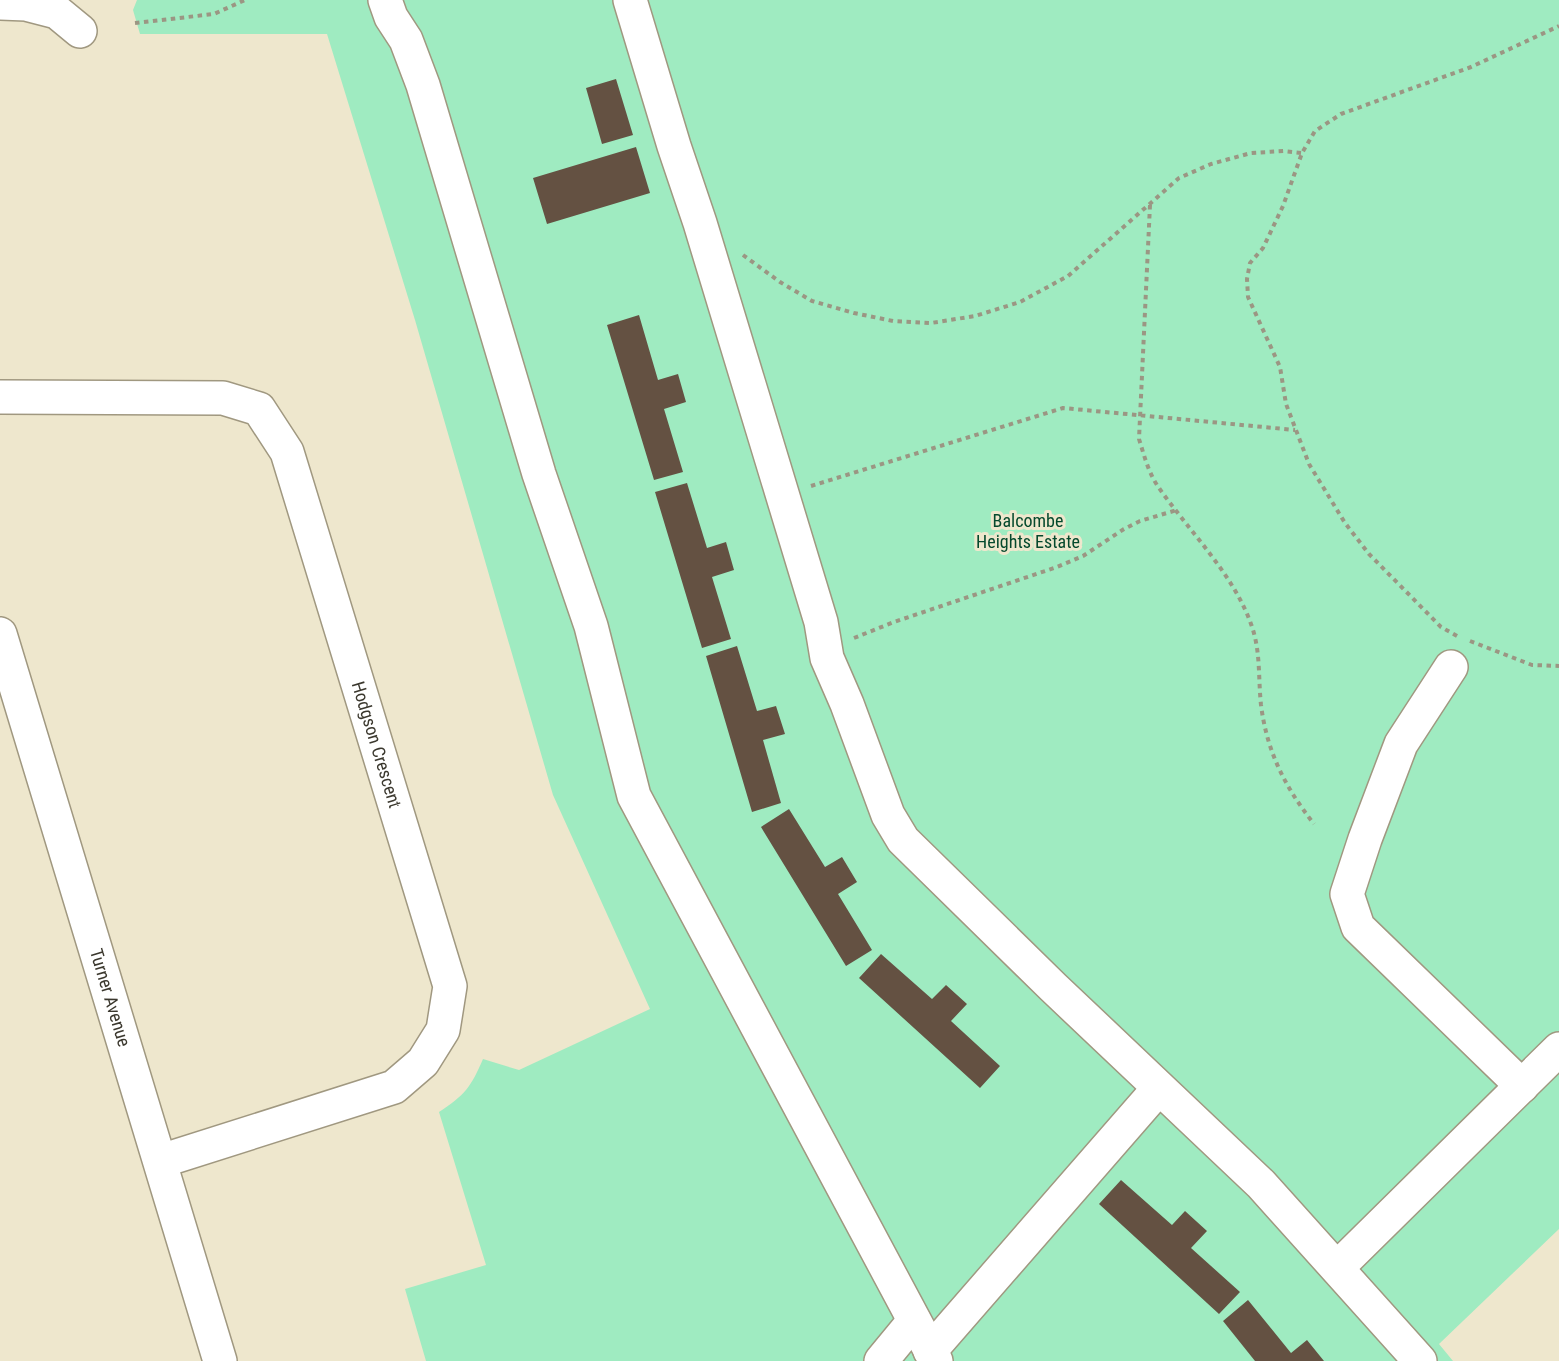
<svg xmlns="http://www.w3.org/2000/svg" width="1559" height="1361" viewBox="0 0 1559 1361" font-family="'Roboto Condensed',sans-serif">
	<rect width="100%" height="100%" fill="#eee7cd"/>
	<path fill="#9febc1" d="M 137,0 L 1559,0 L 1559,1229 L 1439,1344 L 1453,1361 L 426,1361 L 405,1289 L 486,1265 L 439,1112 C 465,1095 471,1087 483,1059 L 519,1070 L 650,1009 L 553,795 L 415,320 L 327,34 L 140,34 L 133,10 Z"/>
	<path fill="#645142" d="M 616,79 L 633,135 L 602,144 L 586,88 Z
		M 636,147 L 650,193 L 547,224 L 533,178 Z
		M 639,315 L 658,380 L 678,374 L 686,402 L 664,409 L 683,472 L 654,480 L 607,325 Z
		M 687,483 L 707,548 L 726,542 L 734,570 L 712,577 L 731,639 L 702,648 L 655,492 Z
		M 737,646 L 757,711 L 776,706 L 785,734 L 763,740 L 781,803 L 752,812 L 706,656 Z
		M 789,809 L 825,867 L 842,857 L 857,882 L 838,894 L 872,950 L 846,966 L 761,827 Z
		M 881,954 L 932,999 L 946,985 L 967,1004 L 951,1021 L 1000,1066 L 980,1088 L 859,978 Z
		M 1121,1180 L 1172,1225 L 1185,1211 L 1207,1231 L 1191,1248 L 1240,1292 L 1219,1314 L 1099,1204 Z
		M 1248,1300 L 1291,1353 L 1307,1340 L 1324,1361 L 1255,1361 L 1223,1321 Z"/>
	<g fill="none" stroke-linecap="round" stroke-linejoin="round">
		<g stroke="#a09880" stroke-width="36">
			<g id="minor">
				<path d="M 385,0 L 391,17 L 406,40 L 423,85 L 539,474 L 591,626 L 634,796 L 936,1361"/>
				<path d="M 630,0 L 674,146 L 700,223 L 821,622 L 827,658 L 847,704 L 888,815 L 903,840 L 1053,987 L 1261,1184 L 1420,1361"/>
				<path d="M 0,3 L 26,4 L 57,12 L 80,31"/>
				<path id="s1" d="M 0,397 L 223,398 L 259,409 L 287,452 L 450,986 L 443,1030 L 423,1062 L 394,1087 L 161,1161"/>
				<path id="s2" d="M 0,634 L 220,1361"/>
				<path d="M 1451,667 L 1401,744 L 1365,839 L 1347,894 L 1358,927 L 1522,1086"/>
				<path d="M 1337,1268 L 1559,1049"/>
				<path d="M 930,1351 L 1159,1088"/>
				<path d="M 881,1361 L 914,1321"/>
			</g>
		</g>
		<path stroke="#9b9683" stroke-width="4" stroke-dasharray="4.5 4.5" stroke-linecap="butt" d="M 135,23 L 214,14 L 245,0
			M 1150,205 L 1139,439 C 1144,455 1148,471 1157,485 C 1187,529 1233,573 1251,624 C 1261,651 1258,677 1261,705 C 1267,752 1285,787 1314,824
			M 743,255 L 780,282 L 812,301 L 854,313 L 893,321 L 931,323 L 975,316 L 1020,302 L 1068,276 L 1179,178 L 1211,164 L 1251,153 L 1284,151 L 1302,153
			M 811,486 L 1063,408 L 1295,430
			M 1457,636 L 1441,627 L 1369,554 L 1345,523 L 1309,464 L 1286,404 L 1280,367 L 1248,297 L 1247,279 L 1250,263 L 1263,248 L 1283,206 L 1302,153 L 1315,131 L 1341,114 L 1471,67 L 1559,26
			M 854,638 L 894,622 L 1057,567 L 1083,556 L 1124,529 L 1140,521 L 1177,510
			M 1470,641 L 1532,665 L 1559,666"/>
		<use href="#minor" stroke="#fff" stroke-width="33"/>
	</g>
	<g text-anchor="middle" stroke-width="6" stroke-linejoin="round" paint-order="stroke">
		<g font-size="18" fill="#05492d" stroke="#eee7cd">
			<text x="1028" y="527">Balcombe<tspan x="1028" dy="21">Heights Estate</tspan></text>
		</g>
		<g font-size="18" fill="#3b382e" stroke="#eee7cd">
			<text dy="6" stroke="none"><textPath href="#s1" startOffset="618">Hodgson Crescent</textPath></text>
			<text dy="6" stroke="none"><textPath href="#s2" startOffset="380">Turner Avenue</textPath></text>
		</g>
	</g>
</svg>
